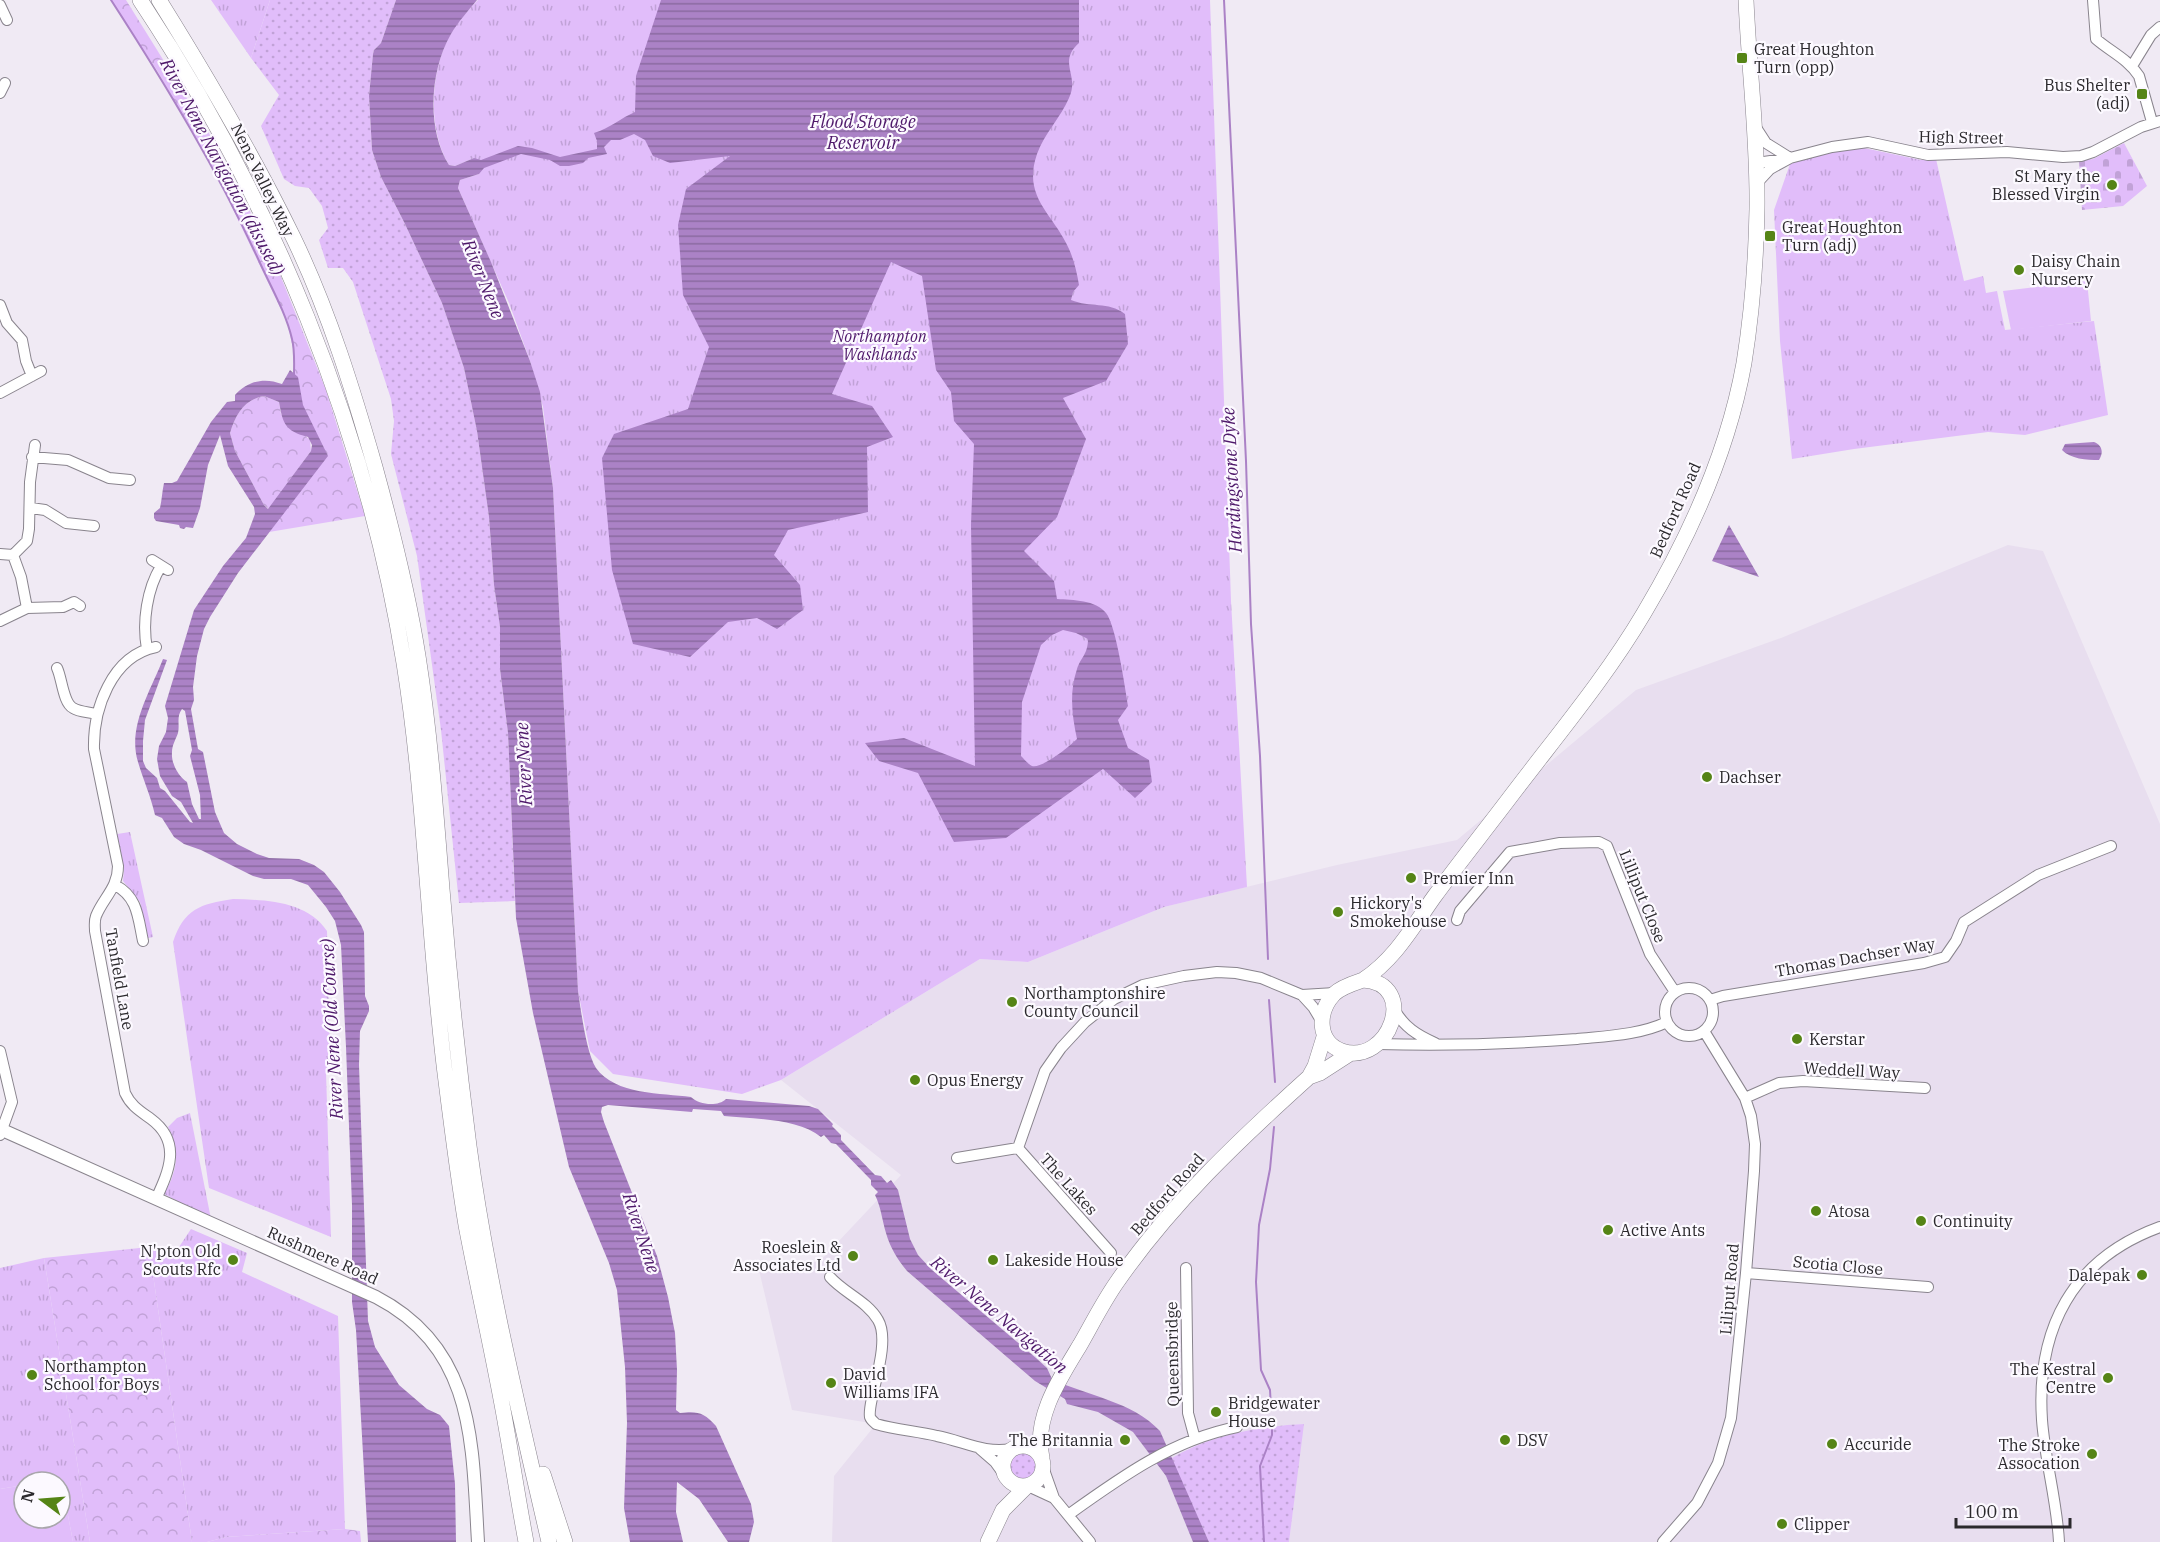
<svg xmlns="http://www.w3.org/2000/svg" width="2160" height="1542" viewBox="0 0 2160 1542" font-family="'IBM Plex Serif',serif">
	<defs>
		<pattern id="grass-dots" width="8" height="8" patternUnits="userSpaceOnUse" patternTransform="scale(1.5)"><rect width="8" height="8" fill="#e1bdfa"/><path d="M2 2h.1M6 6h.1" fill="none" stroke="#c1a2d7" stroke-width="1.8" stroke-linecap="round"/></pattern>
		<pattern id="forest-crowns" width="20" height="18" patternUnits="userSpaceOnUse" patternTransform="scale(1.5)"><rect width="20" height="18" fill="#e1bdfa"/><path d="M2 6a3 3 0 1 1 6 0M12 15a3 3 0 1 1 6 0" fill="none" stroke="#c1a2d7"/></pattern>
		<pattern id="cemetery-stones" width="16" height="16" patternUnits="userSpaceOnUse" patternTransform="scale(1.5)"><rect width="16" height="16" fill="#e1bdfa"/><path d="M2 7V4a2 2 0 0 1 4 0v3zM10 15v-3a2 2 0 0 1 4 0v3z" fill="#c1a2d7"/></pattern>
		<pattern id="park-tufts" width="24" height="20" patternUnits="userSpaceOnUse" patternTransform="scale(1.5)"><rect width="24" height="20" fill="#e1bdfa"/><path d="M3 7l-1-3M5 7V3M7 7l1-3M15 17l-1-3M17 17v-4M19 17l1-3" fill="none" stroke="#c1a2d7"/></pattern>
		<pattern id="water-rules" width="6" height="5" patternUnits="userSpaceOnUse" patternTransform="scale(1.5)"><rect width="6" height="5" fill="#ab82c6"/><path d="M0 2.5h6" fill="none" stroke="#8b6aa1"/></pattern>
	</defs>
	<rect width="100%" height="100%" fill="#f0eaf4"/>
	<path fill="#e8deef" d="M 2008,545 L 2043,551 L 2160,824 L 2160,1542 L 1289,1542 L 1303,1424 L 1277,1426 L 1245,1432 L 1190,1447 L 1159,1467 L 1166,1476 L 1193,1542 L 832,1542 L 834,1476 L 876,1424 L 792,1410 L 759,1270 L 820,1261 L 901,1175 L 781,1080 L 980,959 L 1028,962 L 1164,907 L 1337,865 L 1457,840 L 1636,690 L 1781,638 Z"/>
	<path fill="url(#grass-dots)" d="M 270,0 L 396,0 L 381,43 L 374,50 L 373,54 L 369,96 L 372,150 L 381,177 L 404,222 L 442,303 L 464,368 L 477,431 L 489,517 L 494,585 L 500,627 L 500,669 L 508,733 L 515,901 L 459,903 L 441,730 L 417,556 L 391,454 L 394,421 L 391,399 L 353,282 L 343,268 L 328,268 L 319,240 L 328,228 L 322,206 L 309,188 L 295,186 L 284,179 L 261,126 L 279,95 L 251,58 Z
		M 1304,1424 L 1289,1542 L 1209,1542 L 1173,1463 L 1172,1458 C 1210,1435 1260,1426 1304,1424 Z
		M1008 1466a15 15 0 1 1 30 0a15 15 0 1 1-30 0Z"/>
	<path fill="url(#forest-crowns)" d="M 111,0 L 126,0 L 213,140 L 271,252 L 326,390 L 365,516 L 269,532 L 318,458 L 305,422 L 294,374 L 294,352 L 287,322 L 217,176 L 158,72 Z
		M 264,396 L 279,402 L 281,414 L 310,440 L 311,451 L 269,509 L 264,505 L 235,451 L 230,433 C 236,414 244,400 264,396 Z
		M 149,1247 L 192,1542 L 90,1542 L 44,1258 Z
		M 345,1529 L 360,1531 L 361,1542 L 207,1542 L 226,1537 Z"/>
	<path fill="url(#cemetery-stones)" d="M 2124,143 L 2147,186 L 2123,206 L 2082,210 L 2079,161 L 2093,159 Z"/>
	<path fill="url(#park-tufts)" d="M 211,0 L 270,0 L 251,58 Z
		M 478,0 L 1210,0 L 1231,601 L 1247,887 L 1164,907 L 1028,962 L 980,959 L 781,1080 L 742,1094 L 613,1074 L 590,1051 L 578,991 L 553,488 L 543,407 L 530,361 L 509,303 L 458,188 L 460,180 L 479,174 L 474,158 L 455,166 L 449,165 C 427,129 430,70 451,33 C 458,21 468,10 478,0 Z
		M 1864,148 L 1921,160 L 1936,159 L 1964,281 L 1983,276 L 1986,293 L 1997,291 L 2005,330 L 2094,321 L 2108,415 L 2025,435 L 1988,432 L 1854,449 L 1792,459 L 1780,341 L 1774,210 L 1790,164 L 1832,151 Z
		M 130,832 L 153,937 L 148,938 L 140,902 L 123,881 L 124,870 L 117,834 Z
		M 233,899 C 266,900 307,901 327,931 L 330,1054 L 326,1072 L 331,1237 L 209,1188 L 173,942 C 184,909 200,904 233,899 Z
		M 190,1113 L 211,1219 L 164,1194 C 178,1170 180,1152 168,1127 L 177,1118 Z
		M 191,1229 L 247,1253 L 242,1272 L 338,1316 L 345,1529 L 226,1537 L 207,1542 L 192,1542 L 149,1247 L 179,1247 Z
		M 44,1258 L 90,1542 L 73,1542 L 61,1478 L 38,1482 L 24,1482 L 24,1485 L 0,1489 L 0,1268 Z"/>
	<path fill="#e1bdfa" d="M 2087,281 L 2091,321 L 2011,330 L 2003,291 Z
		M 61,1478 L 73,1542 L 0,1542 L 0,1489 L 24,1485 L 24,1518 L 60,1518 L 60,1482 L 38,1482 Z"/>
	<path fill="url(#water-rules)" fill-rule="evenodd" d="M 396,0 L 477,0 C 468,11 458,22 451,34 C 430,70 426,129 449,165 L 455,166 L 474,158 L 481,160 L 518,146 L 532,148 L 560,157 L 597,149 L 597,141 L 594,133 C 610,128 621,118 635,112 L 636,76 L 661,0 L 1079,0 L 1079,43 C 1057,62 1080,75 1069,98 C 1061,117 1044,134 1037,154 C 1022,198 1053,213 1069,249 C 1074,260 1077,273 1079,285 L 1073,292 L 1071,300 C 1090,308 1108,301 1125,314 L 1128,344 L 1106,381 L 1063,398 L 1086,439 L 1057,517 L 1024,551 L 1054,581 L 1057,599 C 1073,600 1096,600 1106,613 C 1116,625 1125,687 1128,706 L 1118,720 L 1128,748 L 1149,760 L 1152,782 L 1135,798 L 1103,769 L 1006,838 L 954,842 L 918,773 L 879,761 L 865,743 L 904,738 L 975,766 L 971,525 L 974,444 L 954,421 L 951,392 L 936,370 L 922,276 L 891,262 L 832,394 L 872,406 L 893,437 L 867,447 L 868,512 L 788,530 L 774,555 L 800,585 L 803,610 L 777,629 L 757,618 L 728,622 L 690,657 L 633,644 L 612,570 L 602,458 L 614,434 L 688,409 L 709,347 L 683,295 L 678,225 L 686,189 L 730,156 L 670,163 L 653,156 L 645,140 L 634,134 L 620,140 L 611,140 L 604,147 L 607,154 L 588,158 L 583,163 L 569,166 L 560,166 L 550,160 L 521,154 L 484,168 L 479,174 L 460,180 L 458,188 L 491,262 L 530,361 L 540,392 L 553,488 L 578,991 C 581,1010 586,1052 596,1068 C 615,1095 662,1093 691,1097 C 699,1105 718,1107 726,1099 L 809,1106 L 818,1109 L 833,1124 L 832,1126 L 841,1135 L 841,1140 L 875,1175 L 881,1176 L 887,1183 L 891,1180 L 898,1190 L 910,1239 L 918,1255 L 932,1270 L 1036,1358 L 1047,1368 L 1052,1379 C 1087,1396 1132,1401 1160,1431 L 1209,1542 L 1193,1542 L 1166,1476 L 1133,1432 L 1098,1412 L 1067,1404 L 1065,1399 L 1035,1381 L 907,1271 C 897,1259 890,1247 886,1233 C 882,1220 881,1207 875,1195 L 878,1192 L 871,1185 L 871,1180 L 836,1144 L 831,1143 L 824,1135 L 821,1137 C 798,1118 753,1119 724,1116 L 721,1111 L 693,1109 L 692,1112 L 608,1105 L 602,1107 L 601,1112 L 604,1122 L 657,1256 L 668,1297 L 675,1333 L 677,1370 L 676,1410 L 680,1413 C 697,1411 704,1412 716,1426 L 751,1504 L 754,1522 L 749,1542 L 728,1542 L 699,1499 L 677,1482 L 676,1512 L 683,1542 L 630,1542 L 624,1508 L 627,1423 L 625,1367 L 617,1290 L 609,1263 L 569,1167 L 533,1013 L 516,918 L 508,733 L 500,669 L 500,627 L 494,585 L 489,517 L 477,431 L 464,368 L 442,303 L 404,222 L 381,177 L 372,150 L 369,96 L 373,54 L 374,50 L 381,43 ZM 1063,630 L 1076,633 L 1088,639 C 1088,654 1081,657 1077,669 C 1069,693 1072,715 1077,739 C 1070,746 1042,769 1032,766 C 1028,764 1024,759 1021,756 L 1022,702 L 1041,645 L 1052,635 Z
		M 290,370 L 298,377 L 303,405 L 328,456 L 238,573 L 210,617 L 204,629 L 197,656 L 193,687 L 194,700 L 191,709 L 198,749 L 203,752 L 215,812 L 224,833 L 237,844 L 257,854 L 269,858 L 299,859 L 314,865 L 324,872 L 340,892 L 361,925 L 364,932 L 365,996 L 369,1006 L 369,1011 L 360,1031 L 359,1065 L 368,1321 L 375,1347 L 399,1385 L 427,1409 L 440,1415 L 449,1426 L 455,1484 L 456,1542 L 368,1542 L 356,1330 L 352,1302 L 352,1205 L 346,1047 L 341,945 L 335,921 L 326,907 L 308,885 L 291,879 L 264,879 L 253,876 L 201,850 L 184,844 L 174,837 L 162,818 L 155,815 C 151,797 143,779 138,762 C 127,727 151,690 163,659 L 167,660 L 145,720 L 143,741 L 143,761 L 146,768 L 157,778 L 160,788 L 165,791 L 190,822 L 193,823 L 181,802 L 172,796 L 160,776 L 157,759 L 159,746 L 166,732 L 168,718 L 165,706 L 194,610 L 223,566 L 246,538 L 255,514 L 254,507 L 228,466 L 220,435 L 208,465 L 200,508 L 193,528 L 186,527 L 184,529 L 180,528 L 179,525 L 156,521 L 154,518 L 154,513 L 160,508 C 162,499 162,492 164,483 L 172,483 L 177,481 L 211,422 L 227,402 L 235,401 L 235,395 C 248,381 264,377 282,384 ZM 264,396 L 279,402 C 283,424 285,431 308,437 L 312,445 L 311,451 L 268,509 L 264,505 L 235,451 L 230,433 C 236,414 244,400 264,396 ZM 182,709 L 185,711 L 192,750 L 190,756 L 200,795 L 201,819 L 199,819 L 192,804 L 187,782 C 178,776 171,763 172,752 C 172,745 176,739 178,733 C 180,724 176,717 182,709 Z
		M 2094,442 C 2102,445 2104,452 2099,460 C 2087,460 2070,459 2062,450 L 2065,444 Z
		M 1729,525 L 1759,577 L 1712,561 Z"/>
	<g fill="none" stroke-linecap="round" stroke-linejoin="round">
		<path stroke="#ab82c6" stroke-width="2" d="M 111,0 C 166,85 218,171 260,263 C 271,287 286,313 292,339 C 295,351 294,363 294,375
			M 1224,0 L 1246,461 L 1251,624 L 1260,756 L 1268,959
			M 1269,1000 L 1275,1082
			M 1271,1408 L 1270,1390 L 1261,1370 L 1256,1282 L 1259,1225 L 1270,1169 L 1274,1127
			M 1264,1542 L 1260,1466 L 1272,1435 L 1272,1421"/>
		<g stroke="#89848d" stroke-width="12">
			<path id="minor" d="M 2093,0 L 2096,39 C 2111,52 2128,59 2139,76 L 2152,122
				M 0,5 L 7,20
				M 2132,66 L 2151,35 L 2160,27
				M 0,93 L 5,83
				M 1755,126 L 1766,143 L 1790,158 L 1770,169 L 1757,183
				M 1757,163 L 1790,158 L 1832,147 L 1868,142 L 1928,155 L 2007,152 L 2063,157 L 2081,156 L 2093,152 L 2141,127 L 2160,121
				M 0,305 L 7,323 L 22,340 L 26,361 L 32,376
				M 0,393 L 41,371
				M 32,457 L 68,460 L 109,478 L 130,480
				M 31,508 L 45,510 L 66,523 L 94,526
				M 0,554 L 13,555 L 27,541 L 29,529 L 30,482 L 35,445
				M 13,555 L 21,577 L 27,608
				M 152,560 L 168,570
				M 0,621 L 27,608 L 63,607 L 74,602 L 80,606
				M 147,649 C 142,622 147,589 161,566
				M 57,668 C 62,678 63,703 73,708 C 79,712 89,712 96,714
				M 115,885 C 138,897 138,918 143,941
				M 1457,920 L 1460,911 L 1510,852 L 1560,843 L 1599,842 L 1607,846 L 1650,954 L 1675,992
				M1665 1012a24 24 0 1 1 48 0a24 24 0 1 1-48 0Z
				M 1302,995 L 1313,1007 L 1322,1022
				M 1710,1000 L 1723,996 L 1924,963 L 1945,957 L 1956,941 L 1964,922 L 2038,875 L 2111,846
				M 1394,1009 C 1404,1027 1417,1035 1435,1043
				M 1378,1044 C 1445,1046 1511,1044 1577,1039 C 1606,1036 1640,1035 1667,1022
				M 0,1051 L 12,1102 L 0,1135
				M 1745,1098 L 1779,1083 L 1803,1081 L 1925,1088
				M 957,1158 L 1018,1148
				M 156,1199 C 169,1171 182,1142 151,1119 C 140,1111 131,1106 125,1093 L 95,931 C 95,927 94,921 96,916 C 103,898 118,888 118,866 L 94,749 C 93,710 111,656 156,647
				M 1111,1253 L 1018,1148 L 1045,1071 L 1061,1048 L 1085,1022 L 1114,999 L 1143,985 L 1184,976 L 1217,972 L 1236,973 L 1261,978 L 1302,995 L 1335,993
				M 1186,1268 L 1188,1413 L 1195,1439
				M 1746,1273 L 1928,1287
				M 830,1277 C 844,1293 867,1301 878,1320 C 889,1338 876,1378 872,1398 C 871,1403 869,1412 870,1417 C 871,1420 874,1422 876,1424 C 896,1430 917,1431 937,1436 C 963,1441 985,1454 1011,1449
				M 980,1449 L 995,1462 L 1003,1473
				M 1043,1467 L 1054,1498 L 1090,1542
				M 1028,1486 L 1054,1498
				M 1068,1515 C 1121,1477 1172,1440 1237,1427
				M 1663,1542 L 1697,1503 L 1718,1463 L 1731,1418 L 1746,1273 L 1754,1171 L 1755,1144 L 1751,1116 L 1745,1098 L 1704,1031
				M 2059,1542 C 2057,1501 2045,1461 2042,1420 C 2036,1329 2072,1259 2160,1227"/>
		</g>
		<g stroke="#89848d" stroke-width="14">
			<path id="major" d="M 0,1129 L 376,1297 C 476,1349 472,1444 478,1542"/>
		</g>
		<g stroke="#89848d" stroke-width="16">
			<path id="highway" d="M 140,0 C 272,199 366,427 404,663 C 426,801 428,942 446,1081 C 452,1129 458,1177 466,1225 C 477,1283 490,1341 501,1399 C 510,1446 517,1494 526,1542
				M 159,0 C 207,77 254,157 294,239 C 329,312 353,390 375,467 C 392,529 408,592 418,656 C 430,733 436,812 442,889 C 449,975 458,1061 469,1146 C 487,1280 519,1411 549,1542
				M 1363,980 C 1395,959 1412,928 1434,897 C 1458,864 1483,833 1508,800 C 1554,739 1605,679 1644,613 C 1690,536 1728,452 1744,363 C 1752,313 1756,261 1757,209 C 1758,139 1749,70 1746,0
				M 1363,980 C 1420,983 1389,1067 1342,1051 C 1317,1042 1317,1012 1334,994 C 1341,987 1354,983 1363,980 Z
				M 1309,1077 L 1320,1073 L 1351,1053
				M1003 1466a20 20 0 1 1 40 0a20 20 0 1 1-40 0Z
				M 1042,1458 C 1033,1418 1060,1378 1080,1345 C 1092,1324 1103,1302 1117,1282 C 1171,1204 1239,1140 1309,1077 L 1315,1066 L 1324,1037
				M 543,1474 L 565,1542
				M 988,1542 L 1003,1510 L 1027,1486"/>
		</g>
		<use href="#minor" stroke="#fff" stroke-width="10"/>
		<use href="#major" stroke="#fff" stroke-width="12"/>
		<use href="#highway" stroke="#fff" stroke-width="15"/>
	</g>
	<g fill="#558416" stroke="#fcf9ff" stroke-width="2">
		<rect x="1736" y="52" width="12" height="12" rx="3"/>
		<rect x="2136" y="88" width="12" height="12" rx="3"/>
		<circle cx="2112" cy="185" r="6"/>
		<rect x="1764" y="230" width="12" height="12" rx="3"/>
		<circle cx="2019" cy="270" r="6"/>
		<circle cx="1707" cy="777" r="6"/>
		<circle cx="1411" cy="878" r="6"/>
		<circle cx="1338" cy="912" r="6"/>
		<circle cx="1012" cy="1002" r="6"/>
		<circle cx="1797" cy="1039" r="6"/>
		<circle cx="915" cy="1080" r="6"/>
		<circle cx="1816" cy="1211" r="6"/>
		<circle cx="1921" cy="1221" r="6"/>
		<circle cx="1608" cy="1230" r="6"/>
		<circle cx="853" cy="1256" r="6"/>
		<circle cx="233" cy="1260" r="6"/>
		<circle cx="993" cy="1260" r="6"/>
		<circle cx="2142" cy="1275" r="6"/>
		<circle cx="32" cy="1375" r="6"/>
		<circle cx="2108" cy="1378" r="6"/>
		<circle cx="831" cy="1383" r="6"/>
		<circle cx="1216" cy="1412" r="6"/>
		<circle cx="1125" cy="1440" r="6"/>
		<circle cx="1505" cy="1440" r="6"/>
		<circle cx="1832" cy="1444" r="6"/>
		<circle cx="2092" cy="1454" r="6"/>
		<circle cx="1782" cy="1524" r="6"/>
	</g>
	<g text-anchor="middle" stroke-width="4.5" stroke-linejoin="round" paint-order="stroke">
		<g font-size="16" fill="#2b292d" stroke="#fcf9ff" text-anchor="start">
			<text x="1754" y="55">Great Houghton<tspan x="1754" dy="18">Turn (opp)</tspan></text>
			<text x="2130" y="91" text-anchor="end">Bus Shelter<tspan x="2130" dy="18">(adj)</tspan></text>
			<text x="2100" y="182" text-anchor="end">St Mary the<tspan x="2100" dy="18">Blessed Virgin</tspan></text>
			<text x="1782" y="233">Great Houghton<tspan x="1782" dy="18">Turn (adj)</tspan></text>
			<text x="2031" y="267">Daisy Chain<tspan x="2031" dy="18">Nursery</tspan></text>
			<text x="1719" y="783">Dachser</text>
			<text x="1423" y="884">Premier Inn</text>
			<text x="1350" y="909">Hickory's<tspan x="1350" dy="18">Smokehouse</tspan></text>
			<text x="1024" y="999">Northamptonshire<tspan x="1024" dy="18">County Council</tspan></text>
			<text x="1809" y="1045">Kerstar</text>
			<text x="927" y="1086">Opus Energy</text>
			<text x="1828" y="1217">Atosa</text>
			<text x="1933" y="1227">Continuity</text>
			<text x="1620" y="1236">Active Ants</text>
			<text x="841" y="1253" text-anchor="end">Roeslein &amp;<tspan x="841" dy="18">Associates Ltd</tspan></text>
			<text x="221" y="1257" text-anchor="end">N'pton Old<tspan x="221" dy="18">Scouts Rfc</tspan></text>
			<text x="1005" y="1266">Lakeside House</text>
			<text x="2130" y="1281" text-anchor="end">Dalepak</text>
			<text x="44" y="1372">Northampton<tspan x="44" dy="18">School for Boys</tspan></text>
			<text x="2096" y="1375" text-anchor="end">The Kestral<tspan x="2096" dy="18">Centre</tspan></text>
			<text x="843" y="1380">David<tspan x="843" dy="18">Williams IFA</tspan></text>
			<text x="1228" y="1409">Bridgewater<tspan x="1228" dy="18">House</tspan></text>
			<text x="1113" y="1446" text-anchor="end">The Britannia</text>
			<text x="1517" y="1446">DSV</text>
			<text x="1844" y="1450">Accuride</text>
			<text x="2080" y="1451" text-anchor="end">The Stroke<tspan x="2080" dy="18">Assocation</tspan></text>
			<text x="1794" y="1530">Clipper</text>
		</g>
		<g font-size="16" fill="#2b292d" stroke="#fcf9ff">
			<text transform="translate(1961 137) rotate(1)" y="6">High Street</text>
			<text transform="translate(263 180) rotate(64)" y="6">Nene Valley Way</text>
			<text transform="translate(1675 510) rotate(-66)" y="6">Bedford Road</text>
			<text transform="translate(1643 896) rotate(68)" y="6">Lilliput Close</text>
			<text transform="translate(1855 957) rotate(-10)" y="6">Thomas Dachser Way</text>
			<text transform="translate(120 979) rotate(80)" y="6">Tanfield Lane</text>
			<text transform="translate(1852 1070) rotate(3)" y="6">Weddell Way</text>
			<text transform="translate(1069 1184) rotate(48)" y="6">The Lakes</text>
			<text transform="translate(1167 1194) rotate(-49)" y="6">Bedford Road</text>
			<text transform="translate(323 1255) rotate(24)" y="6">Rushmere Road</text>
			<text transform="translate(1838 1265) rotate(5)" y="6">Scotia Close</text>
			<text transform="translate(1729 1289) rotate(-85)" y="6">Liliput Road</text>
			<text transform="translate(1172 1354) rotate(-91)" y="6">Queensbridge</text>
		</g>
		<g font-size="16" font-style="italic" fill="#501a6c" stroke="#fcf9ff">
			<text x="880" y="342">Northampton<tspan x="880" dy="18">Washlands</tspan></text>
		</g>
		<g font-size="18" font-style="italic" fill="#4e186a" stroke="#fcf9ff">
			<text x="863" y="128">Flood Storage<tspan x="863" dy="21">Reservoir</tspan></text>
			<text transform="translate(222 167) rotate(62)" y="6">River Nene Navigation (disused)</text>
			<text transform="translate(483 279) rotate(68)" y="6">River Nene</text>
			<text transform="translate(1232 480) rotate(-93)" y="6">Hardingstone Dyke</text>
			<text transform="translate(524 764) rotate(-93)" y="6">River Nene</text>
			<text transform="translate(332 1029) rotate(-93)" y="6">River Nene (Old Course)</text>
			<text transform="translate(641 1233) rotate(72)" y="6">River Nene</text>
			<text transform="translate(999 1315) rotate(40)" y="6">River Nene Navigation</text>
		</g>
	</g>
	<g transform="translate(42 1500) rotate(286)"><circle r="28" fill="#fcf9ff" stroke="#a8a6ab" stroke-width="1.5"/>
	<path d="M0-4.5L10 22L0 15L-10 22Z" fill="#558416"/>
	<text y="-9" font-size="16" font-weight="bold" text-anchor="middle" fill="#2b292d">N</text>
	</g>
	<path d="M1956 1518v9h114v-9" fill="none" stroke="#2b292d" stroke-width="3"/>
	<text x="1965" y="1518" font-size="18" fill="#2b292d" stroke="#fcf9ff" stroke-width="4.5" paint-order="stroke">100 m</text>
</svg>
